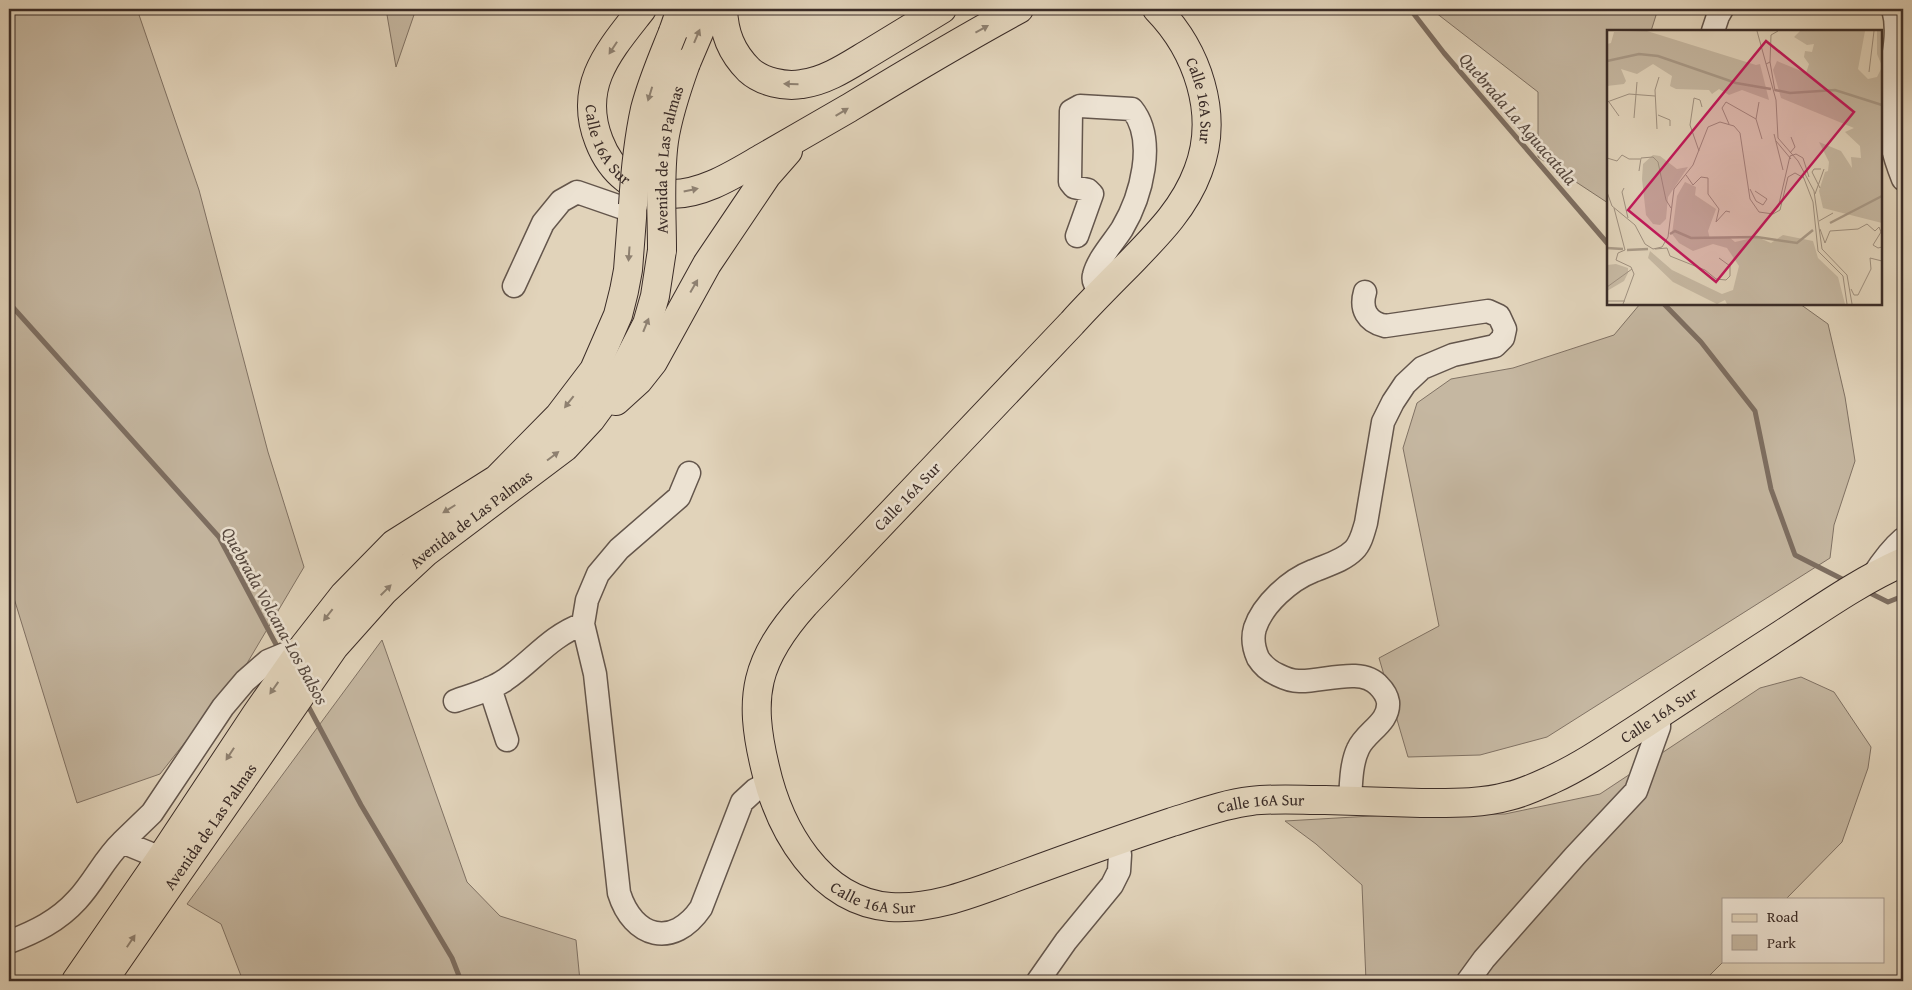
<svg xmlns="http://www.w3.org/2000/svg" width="1912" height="990" viewBox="0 0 1912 990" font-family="'Gentium Book Plus',serif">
	<rect width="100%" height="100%" fill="#e1d3ba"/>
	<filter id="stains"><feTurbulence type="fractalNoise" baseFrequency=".004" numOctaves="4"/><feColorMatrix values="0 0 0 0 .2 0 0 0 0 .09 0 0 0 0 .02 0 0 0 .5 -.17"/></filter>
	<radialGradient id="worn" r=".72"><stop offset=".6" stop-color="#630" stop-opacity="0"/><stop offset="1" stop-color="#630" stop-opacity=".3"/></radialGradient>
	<path fill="#c5b7a1" stroke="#807264" d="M 9,9 L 137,9 L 199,190 L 268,452 L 304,567 L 246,665 L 160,774 L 77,803 L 9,582 Z
		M 386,9 L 416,9 L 396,67 Z
		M 1431,9 L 1658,9 L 1651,31 L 1608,31 L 1608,203 L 1538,157 L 1538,92 Z
		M 1640,304 L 1800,304 L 1828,324 L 1845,397 L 1855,461 L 1834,525 L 1830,558 L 1547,737 L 1480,755 L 1408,757 L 1379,658 L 1439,626 L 1403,448 L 1417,403 L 1451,379 L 1513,368 L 1614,335 Z
		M 382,640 L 467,882 L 500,916 L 576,940 L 580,981 L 243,981 L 221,924 L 187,904 Z
		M 1801,677 L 1834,692 L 1871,747 L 1868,768 L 1842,842 L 1786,899 L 1723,899 L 1724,961 L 1704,981 L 1366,981 L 1362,885 L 1316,844 L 1285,821 L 1389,815 L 1505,814 L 1600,794 L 1760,688 Z"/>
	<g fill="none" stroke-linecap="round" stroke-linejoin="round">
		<path stroke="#7d6e61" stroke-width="5" d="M 1410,9 L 1444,53 L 1608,244
			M 9,303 L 219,537 L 279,650
			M 1664,304 L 1701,342 L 1755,411 L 1771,489 L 1795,555 L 1848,582
			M 1866,591 L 1888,602 L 1903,596
			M 306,702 L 361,805 L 452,958 L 461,981"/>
		<g stroke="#64564c" stroke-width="25">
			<path id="minor" d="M 1893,9 C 1901,36 1890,65 1888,92 C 1885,122 1892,152 1903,179
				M 1713,31 L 1718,16 L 1722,9
				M 1077,236 L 1092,194 L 1088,190 L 1074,187 L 1070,182 L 1071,111 L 1080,106 L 1132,109 C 1157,140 1141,197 1122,229 C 1113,243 1098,259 1094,275 C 1092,282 1097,287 1101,292
				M 514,286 L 543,223 L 561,201 L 577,192 L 632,211
				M 689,473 L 679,497 L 619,549 L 598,574 L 587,600 L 583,624 L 595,674 L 619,893 C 633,938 673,949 701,908 L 742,802 L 755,790 L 768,783
				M 1872,577 C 1881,563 1890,550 1903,539
				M 490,688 L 507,740
				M 455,701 C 472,695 491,690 505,680 C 533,661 550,636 583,624
				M 1350,801 C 1351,784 1351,764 1358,749 C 1365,732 1390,723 1388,702 C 1387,696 1383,690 1379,686 C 1362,666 1323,682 1299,681 C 1292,681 1284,678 1278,675 C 1269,671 1263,666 1258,658 C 1254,649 1252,638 1255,628 C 1263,604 1290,580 1313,571 C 1327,565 1343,561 1354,550 C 1361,543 1363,533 1366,523 L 1383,422 L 1393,402 L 1405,384 L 1422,368 L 1453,355 L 1495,346 L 1503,338 L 1505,329 L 1499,316 L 1488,311 L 1385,326 C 1367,322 1360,309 1365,292
				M 122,842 L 152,813 L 223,707 L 245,681 L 268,661 L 304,646
				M 9,942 C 35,932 58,921 77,900 C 94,882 104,859 122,842 L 161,858
				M 1038,981 L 1066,941 L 1112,885 L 1119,871 L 1120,855 L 1118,840
				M 1468,981 L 1484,959 L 1575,856 L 1636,791 L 1659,727 L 1659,714"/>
		</g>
		<g stroke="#3b2c27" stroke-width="30">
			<g id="major">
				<path id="s1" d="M 642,9 C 610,50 577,85 599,141 C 611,172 635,193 670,194 C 703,195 736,173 764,157 C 792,141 821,124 849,108 C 905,74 962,40 1019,9"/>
				<path d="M 723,9 C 724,33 731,52 749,70 C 762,82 785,87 802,84 C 826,81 848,66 868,54 C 893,39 917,24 942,9"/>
				<path id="s2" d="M 1157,9 C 1197,50 1220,114 1198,171 C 1184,209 1156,236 1128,265 C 1109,284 1090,303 1072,323 C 983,417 894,510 805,604 C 755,660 748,696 765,767 C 779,829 819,901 890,907 C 932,910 973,893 1011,879 C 1065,859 1118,840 1172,822 C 1198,814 1224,804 1251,801 C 1275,798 1300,800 1325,800 C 1357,801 1389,802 1421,803 C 1450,803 1481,804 1509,796 C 1523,793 1538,786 1551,780 C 1584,765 1615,743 1646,723 C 1691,693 1737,663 1782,634 C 1822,608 1860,581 1903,562"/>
				<path d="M 673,32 L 681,9"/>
				<path d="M 686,63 L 709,9"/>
				<path d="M 616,401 L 638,381 L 653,362 L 707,264 L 767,175 L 788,151"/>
				<path d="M 76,981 L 161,858 L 257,713 L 304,646 L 344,595 L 394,544 L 497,479 L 559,416 L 594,370 L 618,315 L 624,291 L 628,270 L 633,205"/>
				<path id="s3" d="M 103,981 L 334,647 L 384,591 L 426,552 L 565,447 L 591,419 L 615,386 L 647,324 L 655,296 L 662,250"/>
			</g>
		</g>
		<use href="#minor" stroke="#ece2d2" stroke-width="22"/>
		<use href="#major" stroke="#e1d3ba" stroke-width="28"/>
		<g stroke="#3b2c27" stroke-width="30" stroke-linecap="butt">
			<g id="major-bridge">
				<path d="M 633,205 C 635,173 638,141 645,109 C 652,82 663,57 673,32"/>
				<path id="s4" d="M 662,250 C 662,214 659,177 664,141 C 668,114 677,88 686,63"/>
			</g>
		</g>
		<use href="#major-bridge" stroke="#e1d3ba" stroke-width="28"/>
	</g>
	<defs><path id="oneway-solid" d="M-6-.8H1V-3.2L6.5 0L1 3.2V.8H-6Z" transform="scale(1.25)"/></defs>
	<g fill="#8e8070">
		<use href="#oneway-solid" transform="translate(982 29) rotate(-29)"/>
		<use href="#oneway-solid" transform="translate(697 36) rotate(-67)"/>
		<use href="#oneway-solid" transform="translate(613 48) rotate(123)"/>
		<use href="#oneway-solid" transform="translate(791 84) rotate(-179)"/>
		<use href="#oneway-solid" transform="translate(650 94) rotate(107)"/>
		<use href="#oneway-solid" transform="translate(842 112) rotate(-31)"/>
		<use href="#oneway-solid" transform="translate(691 190) rotate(-12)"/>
		<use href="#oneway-solid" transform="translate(629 254) rotate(94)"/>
		<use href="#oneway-solid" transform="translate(694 286) rotate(-60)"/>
		<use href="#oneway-solid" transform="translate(646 325) rotate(-68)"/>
		<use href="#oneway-solid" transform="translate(569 402) rotate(128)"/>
		<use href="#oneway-solid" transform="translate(553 456) rotate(-37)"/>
		<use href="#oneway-solid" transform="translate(449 509) rotate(148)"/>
		<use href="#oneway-solid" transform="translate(386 590) rotate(-45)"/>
		<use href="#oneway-solid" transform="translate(328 615) rotate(128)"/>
		<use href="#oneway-solid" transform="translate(274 688) rotate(125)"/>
		<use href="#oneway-solid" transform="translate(230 754) rotate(123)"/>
		<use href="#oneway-solid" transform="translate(131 941) rotate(-56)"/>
	</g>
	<g text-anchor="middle" stroke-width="5" stroke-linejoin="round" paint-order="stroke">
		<g font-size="16" fill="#3b2c27" stroke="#ece2d2">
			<text dy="6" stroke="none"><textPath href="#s2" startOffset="104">Calle 16A Sur</textPath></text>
			<text dy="6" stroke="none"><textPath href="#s1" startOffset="154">Calle 16A Sur</textPath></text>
			<text dy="6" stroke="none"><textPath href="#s4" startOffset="91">Avenida de Las Palmas</textPath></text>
			<text transform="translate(907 496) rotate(-46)" y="6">Calle 16A Sur</text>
			<text dy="6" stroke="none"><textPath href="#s3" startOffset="594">Avenida de Las Palmas</textPath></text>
			<text dy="6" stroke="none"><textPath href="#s2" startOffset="1948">Calle 16A Sur</textPath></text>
			<text dy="6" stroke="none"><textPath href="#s2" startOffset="1528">Calle 16A Sur</textPath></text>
			<text dy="6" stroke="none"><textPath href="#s3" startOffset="188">Avenida de Las Palmas</textPath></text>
			<text dy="6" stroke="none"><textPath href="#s2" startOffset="1122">Calle 16A Sur</textPath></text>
		</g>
		<g font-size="18" font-style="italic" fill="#56483f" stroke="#ece2d2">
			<text transform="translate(1518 119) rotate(49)" y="6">Quebrada La Aguacatala</text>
			<text transform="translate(275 616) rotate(61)" y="6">Quebrada Volcana-Los Balsos</text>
		</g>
	</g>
	<g transform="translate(1607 30)">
		<rect width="275" height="275" fill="#e1d3ba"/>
		<path d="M 40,1 L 149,35 L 153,34 L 162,70 L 135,60 L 122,65 L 112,59 L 105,64 L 102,60 L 69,59 L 63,56 L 65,46 L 46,34 L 30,44 L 14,39 L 19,51 L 17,54 L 0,56 L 0,14 L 4,13 L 7,2 ZM 193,1 L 258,1 L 251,39 L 261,49 L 270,47 L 275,37 L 275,193 L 216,178 L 212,161 L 218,142 L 221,141 L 222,132 L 212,112 L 234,121 L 245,138 L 244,127 L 254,128 L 253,116 L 238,102 L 247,98 L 174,68 L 166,40 L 170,31 L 199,43 L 202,34 L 197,27 L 198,21 L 205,22 L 207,14 L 200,15 L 187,7 ZM 270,1 L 275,1 L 275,36 L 270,24 ZM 46,125 L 53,126 L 70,139 L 81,137 L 61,167 L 59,189 L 53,195 L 46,194 L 39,185 L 35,149 L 36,134 ZM 78,152 L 89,157 L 88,165 L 109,179 L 101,201 L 103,209 L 122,207 L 128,212 L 150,207 L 164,213 L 176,205 L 206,211 L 211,228 L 231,247 L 238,274 L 120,274 L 118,270 L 110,274 L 66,252 L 41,228 L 43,221 L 65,240 L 115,264 L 126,260 L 132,236 L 120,218 L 106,214 L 86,221 L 72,213 L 65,204 L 70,166 ZM 9,234 L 21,238 L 21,243 L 17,251 L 0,261 L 0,235 Z" fill="#c5b7a1"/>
		<path fill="none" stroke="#a99a88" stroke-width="2.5" d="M 0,31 L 32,24 L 51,26 L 129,53 L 164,59M 168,60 L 183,63 L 228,60 L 275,75M 223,193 L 275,166M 63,204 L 68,201 L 84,208 L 150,207 L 190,213 L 206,200M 0,218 L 16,219M 20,220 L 41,219"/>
		<path fill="none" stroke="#9f907f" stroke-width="1" d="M 150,1 L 169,70 L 171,108 L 191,131 L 207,161 L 215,219 L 240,245 L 245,274M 163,32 L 168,61M 159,34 L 163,32 L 164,5 L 171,1M 262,42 L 267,1M 0,72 L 22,64 L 48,66M 2,72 L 12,86M 51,85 L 63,90 L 63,96M 27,88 L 30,52M 149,89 L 152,72M 122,94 L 115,78 L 119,72 L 149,89 L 155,109M 50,99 L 48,60 L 52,47M 167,104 L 176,140M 169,111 L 184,129M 92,121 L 83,95 L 87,68 L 93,70 L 95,77M 183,123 L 188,117 L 184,107M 0,128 L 10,131 L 15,125 L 22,129 L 33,129M 32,141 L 34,128 L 46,127 L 51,132 L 59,170 L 64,178M 79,145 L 86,155 L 94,147 L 101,148 L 101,164 L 112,179 L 109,192 L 119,181 L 123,182M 196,146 L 206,172 L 211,221 L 236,246 L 240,274M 17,158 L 15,162 L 21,188M 213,158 L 205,142 L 207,139 L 214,139M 143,159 L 149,171 L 156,175 L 160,169 L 148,161M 0,162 L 5,176 L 28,195 L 38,214 L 46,219 L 55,217 L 61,207 L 67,159 L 86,135 L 101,97 L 113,92 L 127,96 L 133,103 L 143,169 L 152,182 L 166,184 L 173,180 L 181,147 L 188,143 L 197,148M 208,164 L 217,139M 7,178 L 18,220 L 11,223 L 9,230 L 24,237 L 27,244 L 16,274M 166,182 L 172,174 L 183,126 L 189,124 L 196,128 L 202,147M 212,191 L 226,183M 213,199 L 218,213 L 223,201 L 251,199 L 260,194 L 268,201 L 272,197 L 274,202 L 266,215 L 271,218 L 275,217M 48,219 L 60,218 L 63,226 L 98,240 L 109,249 L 119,250 L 123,246 L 123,236 L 112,228M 0,257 L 25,239M 244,259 L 247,265 L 251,265 L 264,239 L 263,228 L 275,231M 0,271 L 18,271"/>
		<path fill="#c2185b" fill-opacity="0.15" stroke="#c2185b" stroke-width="2.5" d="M 159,11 L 247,82 L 109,252 L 21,180 Z"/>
		<rect width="275" height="275" fill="none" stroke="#3b2c27" stroke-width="2.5"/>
	</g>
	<rect width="1912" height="990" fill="none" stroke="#e1d3ba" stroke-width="30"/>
	<rect x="10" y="10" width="1892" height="970" fill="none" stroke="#3b2c27" stroke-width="2.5"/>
	<rect x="15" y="15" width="1882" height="960" fill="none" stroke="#3b2c27"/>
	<rect x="1722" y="898" width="162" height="65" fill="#ece2d2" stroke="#a5998e"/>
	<rect x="1732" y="914" width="25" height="8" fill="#e1d3ba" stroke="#a5998e"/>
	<text x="1767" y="922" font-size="15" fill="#3b2c27">Road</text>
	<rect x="1732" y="935" width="25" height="15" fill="#c5b7a1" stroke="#a5998e"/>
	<text x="1767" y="948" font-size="15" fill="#3b2c27">Park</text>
	<rect width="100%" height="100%" filter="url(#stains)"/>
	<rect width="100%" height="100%" fill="url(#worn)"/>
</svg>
